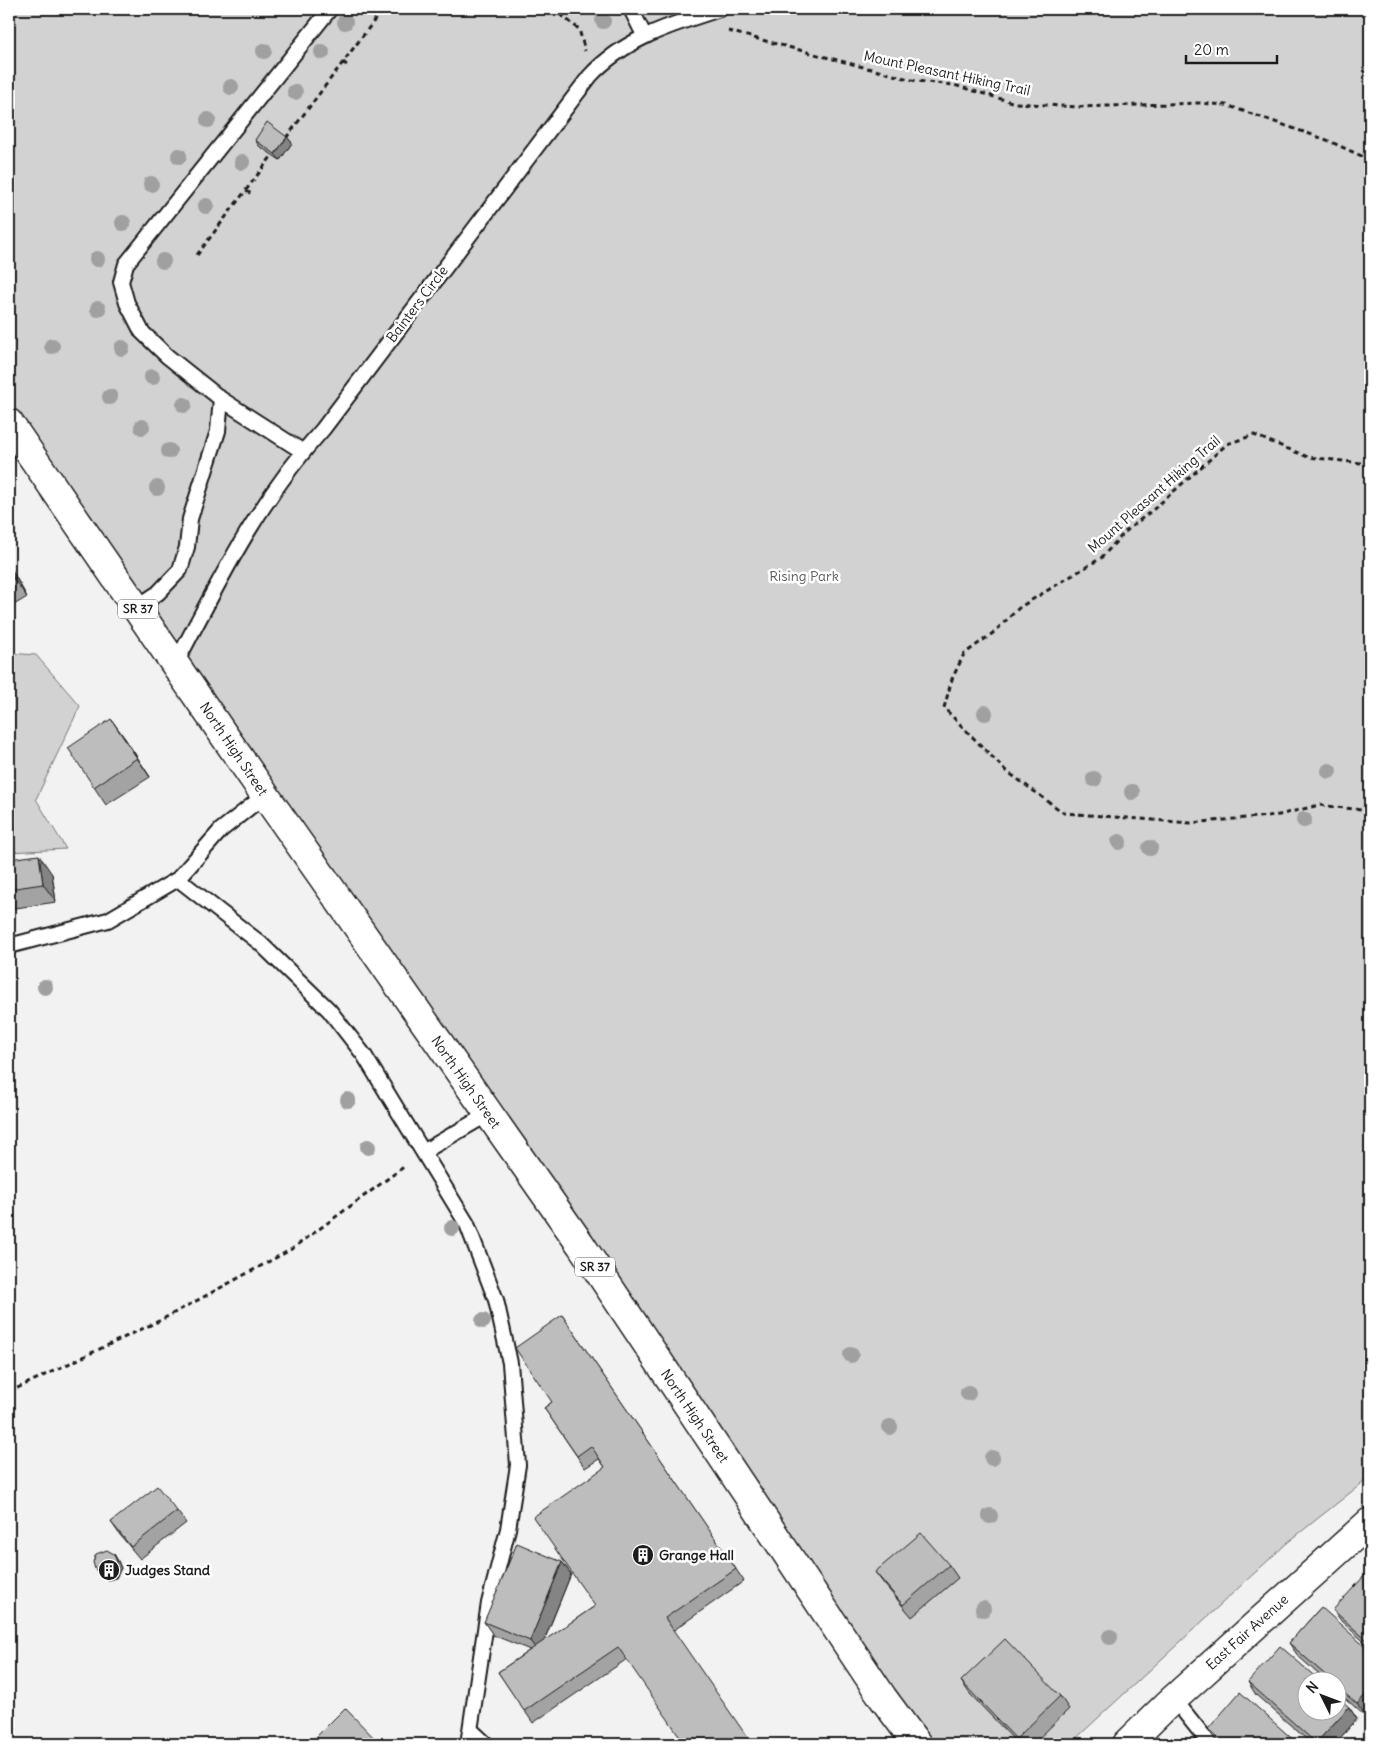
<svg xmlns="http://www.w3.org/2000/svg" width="1379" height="1753" viewBox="0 0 1379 1753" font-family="Delius,sans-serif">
	<rect width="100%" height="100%" fill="#f2f2f2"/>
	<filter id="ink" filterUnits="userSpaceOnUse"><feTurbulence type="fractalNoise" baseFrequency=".02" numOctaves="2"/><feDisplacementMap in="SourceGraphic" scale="10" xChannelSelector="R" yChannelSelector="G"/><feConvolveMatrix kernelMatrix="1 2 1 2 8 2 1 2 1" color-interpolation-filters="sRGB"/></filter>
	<g filter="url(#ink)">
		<path fill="#d2d2d2" stroke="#777" d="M 9,9 L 1370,9 L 1370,1477 L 1287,1543 L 1070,1744 L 917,1744 L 9,423 Z
			M 9,653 L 36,655 L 80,706 L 36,799 L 66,849 L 9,852 Z"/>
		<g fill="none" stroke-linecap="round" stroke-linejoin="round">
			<g stroke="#1c1c1c" stroke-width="18">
				<path id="service" d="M 631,9 L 644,35
					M 302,451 L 221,399 L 167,356 L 142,332 L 127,303 L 121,282 L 126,264 L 330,9
					M 137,607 L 158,593 L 180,570 L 187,547 L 190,519 L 218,431 L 221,399
					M 176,663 C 219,581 260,498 323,429 L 590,76 C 625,38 673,24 720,9
					M 178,879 L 260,943 L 329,1010 L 364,1055 L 467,1224 L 496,1300 L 510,1363 L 518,1465 L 508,1529 L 489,1603 L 468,1744
					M 9,946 L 108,920 L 178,879 L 221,830 L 265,795
					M 423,1152 L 488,1114
					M 1174,1699 L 1210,1744
					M 471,1730 L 486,1744"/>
			</g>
			<g stroke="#1c1c1c" stroke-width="31">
				<path id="secondary" d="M 1127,1744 L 1167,1705 L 1370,1522"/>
			</g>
			<g stroke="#1c1c1c" stroke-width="31">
				<path id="trunk" d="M 9,423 L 265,795 L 581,1245 L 883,1698 L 917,1744"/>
			</g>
			<path stroke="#1c1c1c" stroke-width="3" stroke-dasharray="5 4" stroke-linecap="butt" d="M 553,9 L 579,29 L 585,51
				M 728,31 L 916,81 L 954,85 L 1015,103 L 1078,107 L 1199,103 L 1226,105 L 1327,140 L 1370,160
				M 343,62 L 349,67
				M 286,138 L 383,9
				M 246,191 L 254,195
				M 197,255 L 274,153
				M 1370,464 L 1308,457 L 1254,435 L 1227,444 L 1155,508 L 1125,532 L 1101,558 L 1020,607 L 993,633 L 964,654 L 952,679 L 944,708 L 1005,770 L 1064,813 L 1191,823 L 1279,815 L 1319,805 L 1370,811
				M 9,1392 L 161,1320 L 292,1249 L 405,1166"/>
			<use href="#service" stroke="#fff" stroke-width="14"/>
			<use href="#secondary" stroke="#fff" stroke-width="28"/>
			<use href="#trunk" stroke="#fff" stroke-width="28"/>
		</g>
		<g fill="#a0a0a0">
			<circle cx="603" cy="21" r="8"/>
			<circle cx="345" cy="22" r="8"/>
			<circle cx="264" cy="51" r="8"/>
			<circle cx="322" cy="52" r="8"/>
			<circle cx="231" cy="87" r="8"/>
			<circle cx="295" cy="92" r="8"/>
			<circle cx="208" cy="120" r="8"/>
			<circle cx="179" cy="156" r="8"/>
			<circle cx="242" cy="162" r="8"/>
			<circle cx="151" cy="184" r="8"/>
			<circle cx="206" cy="206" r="8"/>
			<circle cx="123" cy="223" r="8"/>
			<circle cx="97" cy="259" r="8"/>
			<circle cx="163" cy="261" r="8"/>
			<circle cx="98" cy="309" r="8"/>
			<circle cx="52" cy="346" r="8"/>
			<circle cx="122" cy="348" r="8"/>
			<circle cx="152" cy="377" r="8"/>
			<circle cx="110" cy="397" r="8"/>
			<circle cx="184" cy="405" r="8"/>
			<circle cx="142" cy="427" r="8"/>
			<circle cx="169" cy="451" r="8"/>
			<circle cx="157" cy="488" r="8"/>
			<circle cx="985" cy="713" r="8"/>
			<circle cx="1329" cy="771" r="8"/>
			<circle cx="1094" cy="779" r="8"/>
			<circle cx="1132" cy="792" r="8"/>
			<circle cx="1304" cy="820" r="8"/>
			<circle cx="1119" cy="842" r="8"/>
			<circle cx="1150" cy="848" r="8"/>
			<circle cx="45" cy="987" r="8"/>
			<circle cx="348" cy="1100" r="8"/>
			<circle cx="368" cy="1147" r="8"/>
			<circle cx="452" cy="1228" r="8"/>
			<circle cx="483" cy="1321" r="8"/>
			<circle cx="851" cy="1355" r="8"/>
			<circle cx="968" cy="1393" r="8"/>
			<circle cx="890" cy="1427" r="8"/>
			<circle cx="992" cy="1458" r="8"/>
			<circle cx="990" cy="1516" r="8"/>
			<circle cx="983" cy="1609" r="8"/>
			<circle cx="1110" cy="1637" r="8"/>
		</g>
		<path fill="#a3a3a3" stroke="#1c1c1c" d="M 287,137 L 292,143 L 280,160 L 259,146 L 255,140 Z
			M 9,565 L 27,597 L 9,608 Z
			M 124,737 L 150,777 L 106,805 L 94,787 Z
			M 9,859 L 52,874 L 56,902 L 9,909 Z
			M 562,1315 L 744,1581 L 674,1630 L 627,1659 L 533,1723 L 498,1672 L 530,1650 L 493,1635 L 484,1622 L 562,1562 L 571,1574 L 544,1641 L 595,1606 L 605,1467 L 599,1459 L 585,1468 L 544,1408 L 552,1402 Z
			M 177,1511 L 186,1523 L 140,1559 L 120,1535 L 111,1522 Z
			M 114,1554 L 118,1561 L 121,1568 L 116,1578 L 109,1580 L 100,1575 L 95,1569 Z
			M 949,1565 L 958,1578 L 912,1617 L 884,1584 L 875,1572 Z
			M 1370,1577 L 1370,1647 L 1342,1622 L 1333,1610 Z
			M 1321,1607 L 1366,1717 L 1336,1690 L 1336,1680 L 1325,1680 L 1298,1656 L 1289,1643 Z
			M 961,1681 L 1060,1696 L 1069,1709 L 1033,1744 L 1018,1744 L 970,1694 Z
			M 1248,1682 L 1349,1707 L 1357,1719 L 1335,1744 L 1312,1744 L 1256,1695 Z
			M 1208,1729 L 1298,1744 L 1220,1744 L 1216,1741 Z"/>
		<path fill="#848484" stroke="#1c1c1c" d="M 287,137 L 292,143 L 280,160 L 275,154 Z
			M 9,565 L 27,597 L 14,579 L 9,569 Z
			M 111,719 L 124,737 L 150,777 L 137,758 Z
			M 39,855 L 52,874 L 56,902 L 43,884 Z
			M 114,1554 L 118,1561 L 121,1568 L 116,1578 L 111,1572 Z
			M 562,1562 L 571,1574 L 539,1653 L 530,1641 Z
			M 1370,1690 L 1370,1712 L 1366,1717 L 1357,1704 Z
			M 1349,1707 L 1357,1719 L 1335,1744 L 1317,1744 L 1316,1743 Z"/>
		<path fill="#bdbdbd" stroke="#1c1c1c" d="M 267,122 L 287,137 L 275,154 L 255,140 Z
			M 9,569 L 14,579 L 9,582 Z
			M 111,719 L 137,758 L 94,787 L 68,748 Z
			M 39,855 L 43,884 L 9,889 L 9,859 Z
			M 562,1315 L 736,1569 L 665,1618 L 752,1744 L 685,1744 L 618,1647 L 524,1711 L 498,1672 L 595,1606 L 533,1517 L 605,1467 L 591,1446 L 577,1456 L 544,1408 L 552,1402 L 515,1348 Z
			M 157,1486 L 177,1511 L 131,1547 L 111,1522 Z
			M 921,1533 L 949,1565 L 903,1605 L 875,1572 Z
			M 517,1543 L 562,1562 L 530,1641 L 484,1622 Z
			M 107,1550 L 114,1554 L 117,1562 L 111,1572 L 105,1574 L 95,1569 L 93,1562 L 96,1554 Z
			M 1366,1574 L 1370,1577 L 1370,1643 L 1333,1610 Z
			M 1321,1607 L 1370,1651 L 1370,1690 L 1357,1704 L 1336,1686 L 1336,1680 L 1331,1680 L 1289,1643 Z
			M 1005,1639 L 1060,1696 L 1016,1739 L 961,1681 Z
			M 1280,1646 L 1319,1680 L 1306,1680 L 1306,1710 L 1336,1710 L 1336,1696 L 1349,1707 L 1316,1743 L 1248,1682 Z
			M 1240,1692 L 1298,1744 L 1225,1744 L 1208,1729 Z
			M 345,1708 L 380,1744 L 309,1744 Z"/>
	</g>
	<defs>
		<g id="building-disc" transform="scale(1.125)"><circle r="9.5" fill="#1c1c1c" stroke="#fff"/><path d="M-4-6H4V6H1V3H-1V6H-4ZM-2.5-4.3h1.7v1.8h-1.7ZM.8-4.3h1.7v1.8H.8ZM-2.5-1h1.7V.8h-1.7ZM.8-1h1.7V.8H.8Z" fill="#fff"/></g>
	</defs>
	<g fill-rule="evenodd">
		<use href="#building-disc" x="643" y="1555"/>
		<use href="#building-disc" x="109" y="1570"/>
	</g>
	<g text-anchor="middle" stroke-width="5" stroke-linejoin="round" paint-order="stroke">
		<g fill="#fff" stroke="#606060" stroke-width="1">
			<rect x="118" y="599.5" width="40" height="19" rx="4"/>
			<rect x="575" y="1257.5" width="40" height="19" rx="4"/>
		</g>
		<g font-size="12" font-weight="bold" fill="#1c1c1c">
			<text x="138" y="613">SR 37</text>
			<text x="595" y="1271">SR 37</text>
		</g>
		<g font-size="14" fill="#1c1c1c" stroke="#fff">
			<text transform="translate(947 73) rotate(12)" y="5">Mount Pleasant Hiking Trail</text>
			<text transform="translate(417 304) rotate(-53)" y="5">Bainters Circle</text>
			<text transform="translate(1154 494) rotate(-41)" y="5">Mount Pleasant Hiking Trail</text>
			<text transform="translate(234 749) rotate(56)" y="5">North High Street</text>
			<text transform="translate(466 1082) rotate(55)" y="5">North High Street</text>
			<text transform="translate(695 1416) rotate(56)" y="5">North High Street</text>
			<text transform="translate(1247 1632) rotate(-42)" y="5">East Fair Avenue</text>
		</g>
		<g font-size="14" fill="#5c5c5c" stroke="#fff">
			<text x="804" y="581">Rising Park</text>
		</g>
		<g font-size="14" font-weight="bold" fill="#1c1c1c" stroke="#fff" text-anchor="start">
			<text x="659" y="1560">Grange Hall</text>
			<text x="125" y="1575">Judges Stand</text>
		</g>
	</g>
	<rect width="1379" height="1753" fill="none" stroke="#fff" stroke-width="30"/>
	<rect x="15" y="15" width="1349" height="1723" fill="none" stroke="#1c1c1c" stroke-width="2" filter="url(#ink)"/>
	<g transform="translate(1322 1696) rotate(312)"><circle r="24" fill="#ffffff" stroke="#a4a4a4"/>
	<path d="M0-4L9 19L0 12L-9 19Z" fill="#1c1c1c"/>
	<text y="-8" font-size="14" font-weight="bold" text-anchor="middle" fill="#1c1c1c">N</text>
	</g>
	<path d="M1186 55v8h91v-8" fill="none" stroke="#1c1c1c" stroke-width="2.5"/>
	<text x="1194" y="55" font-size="15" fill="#1c1c1c" stroke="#ffffff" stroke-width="4" paint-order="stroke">20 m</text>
</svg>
